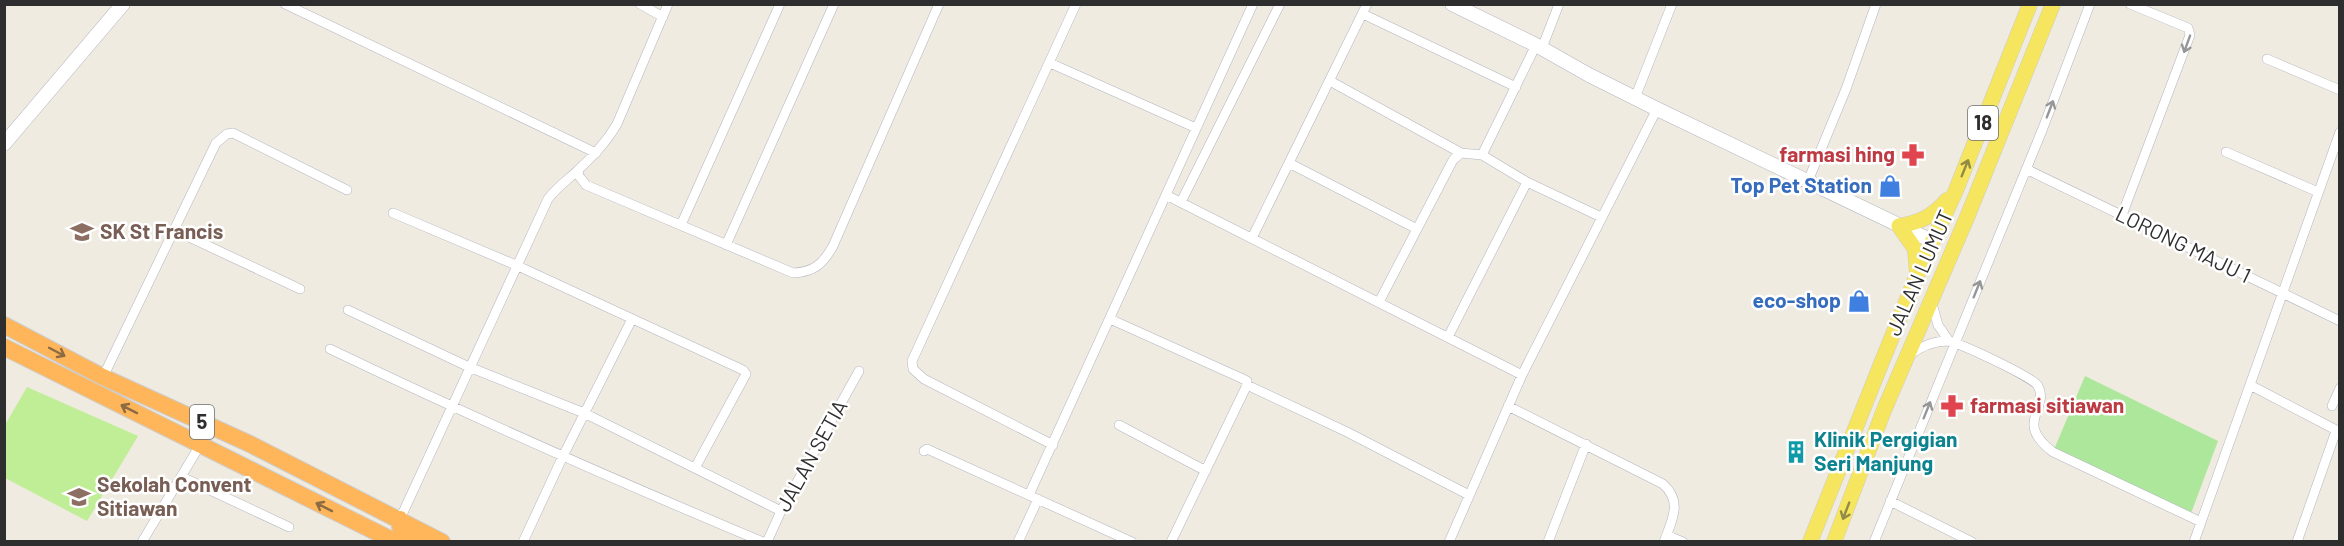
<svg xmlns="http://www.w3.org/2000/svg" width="2344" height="546" viewBox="0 0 2344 546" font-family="Barlow,sans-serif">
	<rect width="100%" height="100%" fill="#efebe0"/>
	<path fill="#ace79b" d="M 2085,376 L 2218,441 L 2190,516 L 2053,452 Z"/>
	<path fill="#bfee97" d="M 27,387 L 138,436 L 87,521 L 5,478 L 5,425 Z"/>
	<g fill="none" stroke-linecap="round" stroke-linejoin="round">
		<g stroke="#b4b4c1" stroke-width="10">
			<path id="street" d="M 285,4 L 596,153
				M 640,4 L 663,17
				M 1363,14 L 1516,87
				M 1542,48 L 1559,4
				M 2267,59 L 2340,90
				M 1050,63 L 1196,128
				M 1330,81 L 1461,153 L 1482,155 L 1527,182 L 1601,217
				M 1635,98 L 1672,4
				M 2226,152 L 2318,192
				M 1482,155 L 1536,45
				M 1289,163 L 1417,229
				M 2026,169 L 2340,321
				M 578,170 L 579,176 L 586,185 L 793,273 C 814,272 823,264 833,246 L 939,4
				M 1808,181 L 1846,89 L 1876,4
				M 1166,195 L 1522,375
				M 1181,202 L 1280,4
				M 393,213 L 518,266 L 743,370 L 746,374 L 695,468
				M 2122,215 L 2190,35 L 2188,28 L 2130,4
				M 681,225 L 780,4
				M 174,230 L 300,289
				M 1252,238 L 1367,4
				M 726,245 L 834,4
				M 1931,300 L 1938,325 L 1949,341
				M 1379,302 L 1453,160 L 1461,153
				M 348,310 L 469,367 L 584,413 L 781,511
				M 1110,319 L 1241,378 L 1247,381 L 1247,385 L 1347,432 L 1469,495
				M 1448,337 L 1527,182
				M 330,349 C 472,417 617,481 763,542
				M 1908,356 C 1920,347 1932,341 1947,341 C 1958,342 2033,377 2038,386 C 2050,409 2013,422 2053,452 L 2201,522
				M 103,377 L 216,143 L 227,134 L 233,133 L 347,190
				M 2250,385 L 2340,432
				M 1508,406 L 1663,484 C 1683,502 1672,520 1664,542
				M 2332,406 L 2340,388
				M 1119,425 L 1206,471
				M 1053,445 L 924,379 L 913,369 L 912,361 L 1076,4
				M 924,451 L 927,449 L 1132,542
				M 182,477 L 289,527
				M 1029,495 L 1253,4
				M 1890,501 L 1972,542
				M 400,519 L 548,199 C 556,188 566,181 576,172 C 592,157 606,143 617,124 L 668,4
				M 1667,535 L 1683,542
				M 142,542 L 200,445
				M 523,542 L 563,456 L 632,319
				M 767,542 L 781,511 L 859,371
				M 1018,542 L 1038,499
				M 1171,542 L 1247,385
				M 1449,542 L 1522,375 L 1657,109
				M 1548,542 L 1586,444
				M 1874,542 L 2043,128 L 2090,4
				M 2194,542 L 2340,132
				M 2297,542 L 2336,431"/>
		</g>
		<g stroke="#b4b4c1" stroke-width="15">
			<path id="secondary" d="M 1452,4 L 1536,45 L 1589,75 L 1657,109 L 1932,241
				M 4,144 L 123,4"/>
		</g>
		<g stroke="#cdcdcd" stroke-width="16">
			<path id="primary" d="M 1917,272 L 1915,249 L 1899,226 C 1921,222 1933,216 1947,200
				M 1810,542 L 1883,359 L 1917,275 L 1956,190 L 2030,4
				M 1834,542 L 1884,410 L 1968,215 L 2053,4"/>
		</g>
		<g stroke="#cdcdcd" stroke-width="18">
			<path id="highway" d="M 4,325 L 103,377 L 250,444 L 442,542
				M 4,347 L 396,542
				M 400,519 C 398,533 406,536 417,542"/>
		</g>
		<use href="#street" stroke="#fff" stroke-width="9"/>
		<use href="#secondary" stroke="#fff" stroke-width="14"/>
		<use href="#primary" stroke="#f6e55e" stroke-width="15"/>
		<use href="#highway" stroke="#ffb65b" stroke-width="16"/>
	</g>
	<defs><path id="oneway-shaft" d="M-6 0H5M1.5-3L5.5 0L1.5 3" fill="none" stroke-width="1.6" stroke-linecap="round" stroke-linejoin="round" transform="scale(1.5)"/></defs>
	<g stroke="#969696">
		<use href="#oneway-shaft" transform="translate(2187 44) rotate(110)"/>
		<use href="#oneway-shaft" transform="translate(2050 109) rotate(-69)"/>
		<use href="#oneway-shaft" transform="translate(1977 289) rotate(-68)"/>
		<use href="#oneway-shaft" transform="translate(1927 410) rotate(-68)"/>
	</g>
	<g stroke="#928a46">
		<use href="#oneway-shaft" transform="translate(1965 168) rotate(-68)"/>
		<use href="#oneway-shaft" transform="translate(1846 511) rotate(111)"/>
	</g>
	<g stroke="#8c6b42">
		<use href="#oneway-shaft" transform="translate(57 352) rotate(28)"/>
		<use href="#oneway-shaft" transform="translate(129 409) rotate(-153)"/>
		<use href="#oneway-shaft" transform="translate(324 507) rotate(-153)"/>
	</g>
	<defs>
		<g id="pharmacy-bare" transform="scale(1.8)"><path d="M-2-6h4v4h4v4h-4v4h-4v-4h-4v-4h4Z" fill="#e0444e" stroke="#fff" stroke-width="2.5" paint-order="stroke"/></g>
		<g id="shop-bare" transform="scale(1.8)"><path d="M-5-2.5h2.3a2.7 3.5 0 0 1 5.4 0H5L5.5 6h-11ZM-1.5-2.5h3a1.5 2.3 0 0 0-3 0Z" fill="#3f7fe0" stroke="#fff" stroke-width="2.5" paint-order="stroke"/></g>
		<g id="school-bare" transform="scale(1.8)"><path d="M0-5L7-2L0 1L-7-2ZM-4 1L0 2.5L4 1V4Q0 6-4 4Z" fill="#8d6e63" stroke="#fff" stroke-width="2.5" paint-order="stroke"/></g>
		<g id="building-bare" transform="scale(1.8)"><path d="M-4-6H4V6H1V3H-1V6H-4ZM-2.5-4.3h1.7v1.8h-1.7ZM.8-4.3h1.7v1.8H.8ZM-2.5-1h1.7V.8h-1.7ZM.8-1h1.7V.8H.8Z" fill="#0f9aa8" stroke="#fff" stroke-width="2.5" paint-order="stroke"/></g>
	</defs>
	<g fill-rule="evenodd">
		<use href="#pharmacy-bare" x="1913" y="155"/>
		<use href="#shop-bare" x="1890" y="186"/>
		<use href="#school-bare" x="82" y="232"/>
		<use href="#shop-bare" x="1859" y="301"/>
		<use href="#pharmacy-bare" x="1952" y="406"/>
		<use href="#building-bare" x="1796" y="452"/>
		<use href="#school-bare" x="79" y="497"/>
	</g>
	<g text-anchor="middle" stroke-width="5" stroke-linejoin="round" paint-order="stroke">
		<g fill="#fff" stroke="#6d6d6d" stroke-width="1.5">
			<rect x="1968" y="106" width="30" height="34" rx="4.5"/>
			<rect x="190" y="405" width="24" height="34" rx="4.5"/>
		</g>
		<g font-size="20" font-weight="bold" fill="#2e2e2e">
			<text x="1983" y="130">18</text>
			<text x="202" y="429">5</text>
		</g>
		<g font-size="21" font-weight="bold" fill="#be3a42" stroke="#fff" text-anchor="end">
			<text x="1895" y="162">farmasi hing</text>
			<text x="1970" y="413" text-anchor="start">farmasi sitiawan</text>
		</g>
		<g font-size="21" font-weight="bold" fill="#366cbe" stroke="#fff" text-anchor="end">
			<text x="1872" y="193">Top Pet Station</text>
			<text x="1841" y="308">eco-shop</text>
		</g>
		<g font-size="21" font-weight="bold" fill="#785e54" stroke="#fff" text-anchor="start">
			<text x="100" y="239">SK St Francis</text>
			<text x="97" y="492">Sekolah Convent<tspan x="97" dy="24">Sitiawan</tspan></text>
		</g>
		<g font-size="21" fill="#2e2e2e" stroke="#fff">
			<text transform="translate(2183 245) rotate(26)" y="7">LORONG MAJU 1</text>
			<text transform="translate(1920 273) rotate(-66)" y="7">JALAN LUMUT</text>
			<text transform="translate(812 456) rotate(-61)" y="7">JALAN SETIA</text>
		</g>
		<g font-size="21" font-weight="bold" fill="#0d838f" stroke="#fff" text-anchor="start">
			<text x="1814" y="447">Klinik Pergigian<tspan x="1814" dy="24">Seri Manjung</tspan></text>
		</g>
	</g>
	<rect width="2344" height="546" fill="none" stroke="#2e2e2e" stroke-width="12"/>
</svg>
